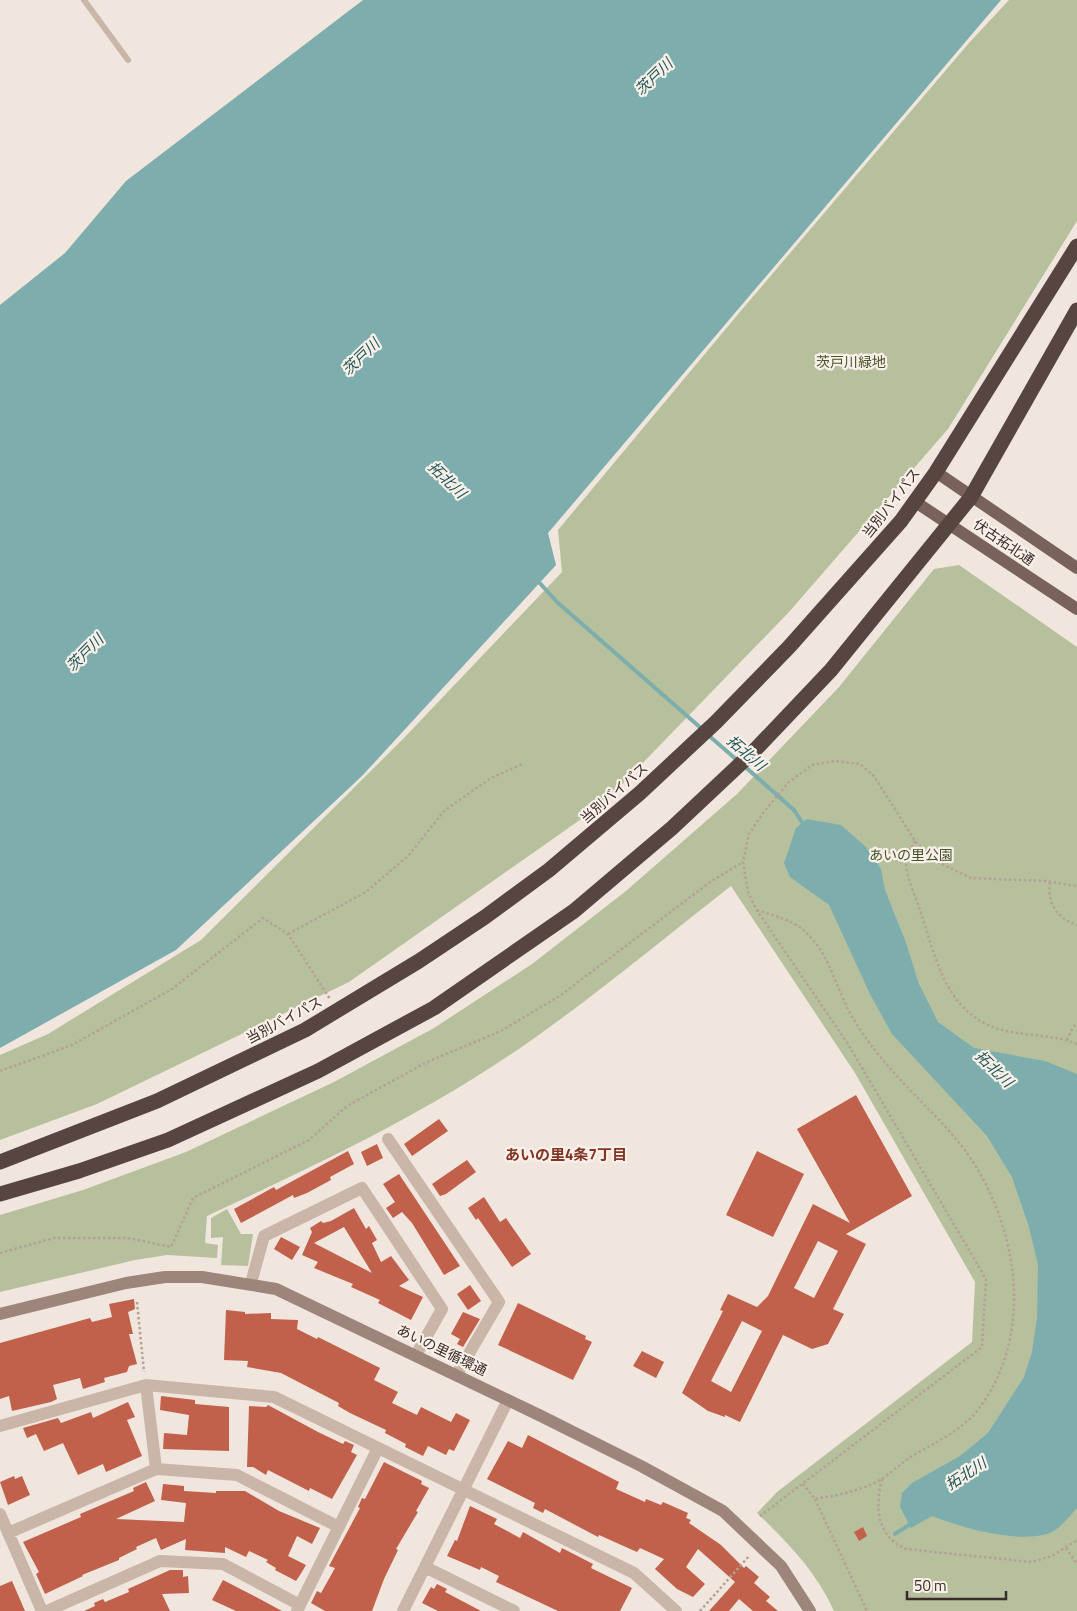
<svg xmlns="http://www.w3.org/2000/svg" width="1077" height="1611" viewBox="0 0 1077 1611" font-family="'Titillium Web','Noto Sans JP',sans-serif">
	<rect width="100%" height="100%" fill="#f1e6dd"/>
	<path fill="#b7c09d" d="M 1009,0 L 1077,0 L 1077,221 L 948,429 L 789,612 L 604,803 L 349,982 L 97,1104 L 0,1140 L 0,1055 L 48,1034 L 201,940 L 403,739 L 562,572 L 558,530 L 739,313 L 969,43 Z
		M 959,565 L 1077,647 L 1077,1611 L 834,1611 C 816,1571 788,1543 757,1513 L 777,1492 L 972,1342 L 975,1282 L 855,1073 L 731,886 C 635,961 541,1042 434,1102 C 361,1144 284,1180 207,1216 L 205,1243 L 218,1245 L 217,1258 L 167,1255 L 135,1260 L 0,1292 L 0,1215 L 83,1190 L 186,1152 L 334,1082 L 434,1028 L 532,964 L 626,891 L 737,794 L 839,687 L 934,569 Z
		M 227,1209 L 241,1234 L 253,1234 L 248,1266 L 221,1265 L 223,1237 L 211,1238 L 211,1218 Z"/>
	<path fill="#7dadac" d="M 363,0 L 1001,0 L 548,533 L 556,565 L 362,776 L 176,950 L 0,1048 L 0,305 L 65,253 L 126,181 Z
		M 807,819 L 841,825 L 866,847 L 881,869 L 885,890 L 905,940 L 919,984 L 938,1022 L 974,1048 L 1045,1061 L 1077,1074 L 1077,1508 C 1069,1517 1059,1530 1047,1534 C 1016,1543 962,1528 932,1516 L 911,1528 L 900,1507 L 902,1493 L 912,1483 L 960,1456 L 988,1433 L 1024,1377 L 1032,1352 L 1037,1318 L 1038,1265 L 1029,1227 L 1012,1177 L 987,1136 L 892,1034 L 870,994 L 829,905 L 790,877 L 784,863 L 796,828 Z"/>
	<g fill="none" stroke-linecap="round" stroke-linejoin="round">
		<path stroke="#7dadac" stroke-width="4" d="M 537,580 L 557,602 L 702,729
			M 707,734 L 738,761
			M 743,765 L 794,810 L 805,827
			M 895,1534 L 912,1523"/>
	</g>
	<path fill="#c1604b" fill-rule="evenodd" d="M 856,1095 L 912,1196 L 846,1234 L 866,1244 L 833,1309 L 844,1314 L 828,1344 L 812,1349 L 783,1335 L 740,1422 L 725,1415 L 725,1417 L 708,1411 L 682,1393 L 723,1311 L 720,1310 L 728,1294 L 757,1307 L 768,1296 L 813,1204 L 850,1223 L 797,1129 ZM 818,1241 L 838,1251 L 814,1298 L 794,1288 ZM 742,1321 L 762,1331 L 731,1392 L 711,1381 Z
		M 439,1119 L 448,1131 L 412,1156 L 404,1144 Z
		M 377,1144 L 383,1158 L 367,1166 L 361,1152 Z
		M 348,1151 L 354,1164 L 330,1177 L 331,1180 L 307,1193 L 294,1198 L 293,1195 L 241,1223 L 234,1209 L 274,1187 L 276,1190 Z
		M 757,1151 L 804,1174 L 773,1237 L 726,1215 Z
		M 467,1160 L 476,1172 L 446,1194 L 440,1196 L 432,1184 Z
		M 399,1174 L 460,1266 L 444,1275 L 412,1223 L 402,1212 L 393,1218 L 386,1208 L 395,1202 L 383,1184 Z
		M 484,1197 L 500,1222 L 506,1218 L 531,1254 L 512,1267 L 478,1218 L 476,1220 L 468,1208 Z
		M 354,1208 L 366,1229 L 369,1226 L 377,1240 L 372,1243 L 381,1262 L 391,1256 L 409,1280 L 399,1286 L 423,1297 L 411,1320 L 378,1303 L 380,1300 L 351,1287 L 353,1284 L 314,1268 L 318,1262 L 302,1255 L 312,1232 L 310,1228 L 321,1221 L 323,1223 L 331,1221 ZM 344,1227 L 372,1273 L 314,1243 Z
		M 281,1237 L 300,1247 L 292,1260 L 274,1249 Z
		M 470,1285 L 481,1301 L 468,1310 L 457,1294 Z
		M 134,1299 L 135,1309 L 128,1312 L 133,1334 L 129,1334 L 137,1364 L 129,1366 L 127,1372 L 104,1378 L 105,1382 L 83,1389 L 80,1378 L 53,1385 L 57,1399 L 51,1402 L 12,1411 L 9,1396 L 0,1399 L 0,1343 L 90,1318 L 92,1322 L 112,1317 L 109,1304 Z
		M 518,1303 L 586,1336 L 585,1339 L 592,1342 L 573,1380 L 498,1345 Z
		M 226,1310 L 245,1312 L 245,1314 L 271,1313 L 271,1319 L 298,1320 L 297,1329 L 317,1339 L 318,1337 L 380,1368 L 374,1380 L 398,1392 L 392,1403 L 417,1415 L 421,1407 L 451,1422 L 456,1413 L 470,1420 L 454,1451 L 449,1449 L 446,1455 L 428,1446 L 423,1456 L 405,1447 L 406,1444 L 385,1433 L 386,1430 L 350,1413 L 338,1406 L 339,1403 L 281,1373 L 247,1367 L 248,1361 L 224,1360 Z
		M 463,1312 L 480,1319 L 463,1347 L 457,1344 L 460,1339 L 451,1334 Z
		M 642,1351 L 664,1362 L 656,1378 L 633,1366 Z
		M 161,1396 L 195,1400 L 195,1404 L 229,1407 L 229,1451 L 163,1449 L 164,1433 L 187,1435 L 189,1415 L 160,1410 Z
		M 128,1402 L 135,1417 L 127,1420 L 142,1456 L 106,1472 L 103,1464 L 78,1475 L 63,1443 L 44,1451 L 36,1434 L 27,1438 L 23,1428 L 58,1418 L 61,1423 L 91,1412 L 93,1418 Z
		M 268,1405 L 318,1432 L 343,1444 L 345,1441 L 354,1445 L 351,1452 L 357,1455 L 332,1499 L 310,1488 L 309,1491 L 268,1470 L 266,1475 L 253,1467 L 247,1467 L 249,1406 L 266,1407 Z
		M 528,1435 L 619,1482 L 616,1489 L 645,1502 L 646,1499 L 661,1505 L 663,1502 L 688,1513 L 686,1518 L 691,1520 L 689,1523 L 721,1545 L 744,1568 L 746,1566 L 759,1577 L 754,1583 L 770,1597 L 766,1601 L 778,1611 L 753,1611 L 739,1599 L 729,1611 L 709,1611 L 735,1582 L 698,1549 L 686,1567 L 705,1584 L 693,1597 L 677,1589 L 655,1569 L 664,1559 L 640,1548 L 637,1552 L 599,1535 L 598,1537 L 545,1509 L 543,1513 L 533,1508 L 535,1503 L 487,1479 L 508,1441 L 522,1448 Z
		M 384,1462 L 422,1481 L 421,1484 L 429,1488 L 416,1511 L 418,1512 L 396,1549 L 398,1550 L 384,1579 L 372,1611 L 325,1611 L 311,1603 L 317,1591 L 321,1593 L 335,1568 L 329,1566 L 360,1508 L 358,1507 L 362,1498 L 365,1499 Z
		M 14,1476 L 15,1479 L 22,1476 L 30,1495 L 8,1505 L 0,1482 Z
		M 146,1482 L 155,1501 L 116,1519 L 184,1522 L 186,1503 L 161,1500 L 163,1484 L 184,1486 L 184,1491 L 216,1493 L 216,1491 L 245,1491 L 279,1511 L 320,1528 L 312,1544 L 297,1536 L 288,1556 L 306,1565 L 300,1575 L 296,1581 L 275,1570 L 276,1568 L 266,1562 L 268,1560 L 249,1551 L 246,1557 L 225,1547 L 225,1553 L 185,1550 L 186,1539 L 161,1550 L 156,1538 L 136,1547 L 137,1549 L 119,1558 L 119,1560 L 82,1575 L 83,1576 L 45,1594 L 36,1574 L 39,1572 L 23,1542 L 81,1517 L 80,1514 L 134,1491 L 133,1488 Z
		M 470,1506 L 497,1519 L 494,1524 L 520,1538 L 523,1532 L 560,1553 L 562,1548 L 593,1564 L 591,1568 L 632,1588 L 620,1611 L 558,1611 L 496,1582 L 499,1576 L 481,1567 L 480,1570 L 447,1556 L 455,1540 L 457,1541 Z
		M 863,1527 L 867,1536 L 859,1541 L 854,1532 Z
		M 170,1570 L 183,1570 L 183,1577 L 188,1576 L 189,1593 L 162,1594 L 170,1611 L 84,1611 L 95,1606 L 94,1603 L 103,1599 L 105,1602 L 129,1592 L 128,1589 Z
		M 223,1580 L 258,1598 L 282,1611 L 236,1611 L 212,1600 Z
		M 12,1581 L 25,1611 L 0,1611 L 0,1586 Z
		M 437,1584 L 447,1589 L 445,1592 L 481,1611 L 438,1611 L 422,1603 L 431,1587 L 434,1589 Z"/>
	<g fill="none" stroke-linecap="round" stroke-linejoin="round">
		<path stroke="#b5a094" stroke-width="2.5" stroke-dasharray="2.5 2.5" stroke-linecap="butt" d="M 915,841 C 912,847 906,856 906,862 C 906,877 915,895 920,910 C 934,951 943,1004 988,1025 C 1016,1038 1049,1032 1077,1044
			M 1050,882 C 1047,904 1057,918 1077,925
			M 757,910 C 768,914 781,917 791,922 C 827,940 834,985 852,1017 C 859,1028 867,1040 875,1050 C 909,1095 955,1127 982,1177 C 1021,1249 1030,1343 977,1411 C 960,1432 932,1444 909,1458 C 899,1465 890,1474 880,1480 C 861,1491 837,1495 815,1499 L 803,1484
			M 288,934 L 366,892 L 409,855 L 444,811 L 491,778 L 522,764
			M 1067,1040 L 1073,1027 L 1077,1023
			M 0,1071 L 72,1045 L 172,989 L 263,918 L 288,934 L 330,999
			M 0,1253 L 54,1238 L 128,1238 L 171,1247 L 193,1198 L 309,1140 L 347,1106 L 427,1062 L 501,1031 L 561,995 L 710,882 L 743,862
			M 137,1302 L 144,1372
			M 882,1479 C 875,1507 876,1536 906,1549 L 1032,1562 L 1052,1556 L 1077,1540
			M 815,1499 L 867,1611
			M 760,1516 L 982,1347 L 986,1279 L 848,1044 L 756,909 L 748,892 L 743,862 L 749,834 L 763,813 L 789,782 L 812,765 L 835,761 L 860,764 L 874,776 L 915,841 L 933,860 L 971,878 L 1045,881 L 1077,886
			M 1066,1548 L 1077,1564
			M 700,1611 L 750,1555"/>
		<path stroke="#c9b6a9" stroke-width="6" d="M 84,0 L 128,60"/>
		<path stroke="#c9b6a9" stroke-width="12" d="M 388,1139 L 499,1302 L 457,1374
			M 251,1283 L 264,1236 L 362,1188 L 442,1309 L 416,1355
			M 146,1385 L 156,1469
			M 0,1426 L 146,1385 L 274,1397 L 634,1573 L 676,1611
			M 0,1514 L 42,1611
			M 8,1533 L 156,1469 L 237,1475 L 339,1527
			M 425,1567 L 514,1611
			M 47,1611 L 160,1561 L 223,1564 L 300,1605
			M 297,1611 L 378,1448
			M 403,1611 L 508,1400"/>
		<path stroke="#9d857b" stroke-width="12" d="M 0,1314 L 126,1283 L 165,1277 L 202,1277 L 276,1289 L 541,1416 L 641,1466 L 723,1511 L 781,1566 L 810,1611"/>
		<path stroke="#78625b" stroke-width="12" d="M 936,472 L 1077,568
			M 914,501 L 1077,609"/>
		<path stroke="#574640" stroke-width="15" d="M 0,1162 L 157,1101 L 305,1030 L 419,961 L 485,917 L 549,870 L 640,793 L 716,722 L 789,647 L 901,521 L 936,472 L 1077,246
			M 0,1194 L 79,1171 L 168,1140 L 318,1071 L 434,1008 L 574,911 L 672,828 L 753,752 L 831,670 L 971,497 L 1077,310"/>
	</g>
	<g text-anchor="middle" stroke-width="4.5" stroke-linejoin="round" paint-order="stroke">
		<g font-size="14" fill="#48542d" stroke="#f9f1e9">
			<text x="851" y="367">茨戸川緑地</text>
			<text x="911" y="860">あいの里公園</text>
		</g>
		<g font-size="14" fill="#372c29" stroke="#f9f1e9">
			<text transform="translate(891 503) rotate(-52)" y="5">当別バイパス</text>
			<text transform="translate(1004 542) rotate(34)" y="5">伏古拓北通</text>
			<text transform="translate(614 793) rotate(-41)" y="5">当別バイパス</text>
			<text transform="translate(284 1020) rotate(-28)" y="5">当別バイパス</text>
			<text transform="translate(442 1350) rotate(26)" y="5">あいの里循環通</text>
		</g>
		<g font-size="15" font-style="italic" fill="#205657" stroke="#f9f1e9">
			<text transform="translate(654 77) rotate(-44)" y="5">茨戸川</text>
			<text transform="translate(361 357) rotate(-44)" y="5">茨戸川</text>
			<text transform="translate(447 480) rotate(44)" y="5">拓北川</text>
			<text transform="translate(85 653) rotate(-45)" y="5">茨戸川</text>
			<text transform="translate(746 753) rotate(41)" y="5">拓北川</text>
			<text transform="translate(994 1069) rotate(44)" y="5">拓北川</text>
			<text transform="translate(966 1474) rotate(-33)" y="5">拓北川</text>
		</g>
		<g font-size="15" font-weight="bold" fill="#823525" stroke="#f9f1e9">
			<text x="566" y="1160">あいの里4条7丁目</text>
		</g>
	</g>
	<path d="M907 1591v8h99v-8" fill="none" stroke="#372c29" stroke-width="2.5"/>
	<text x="914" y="1591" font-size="15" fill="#372c29" stroke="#f9f1e9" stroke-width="4" paint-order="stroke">50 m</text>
</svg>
